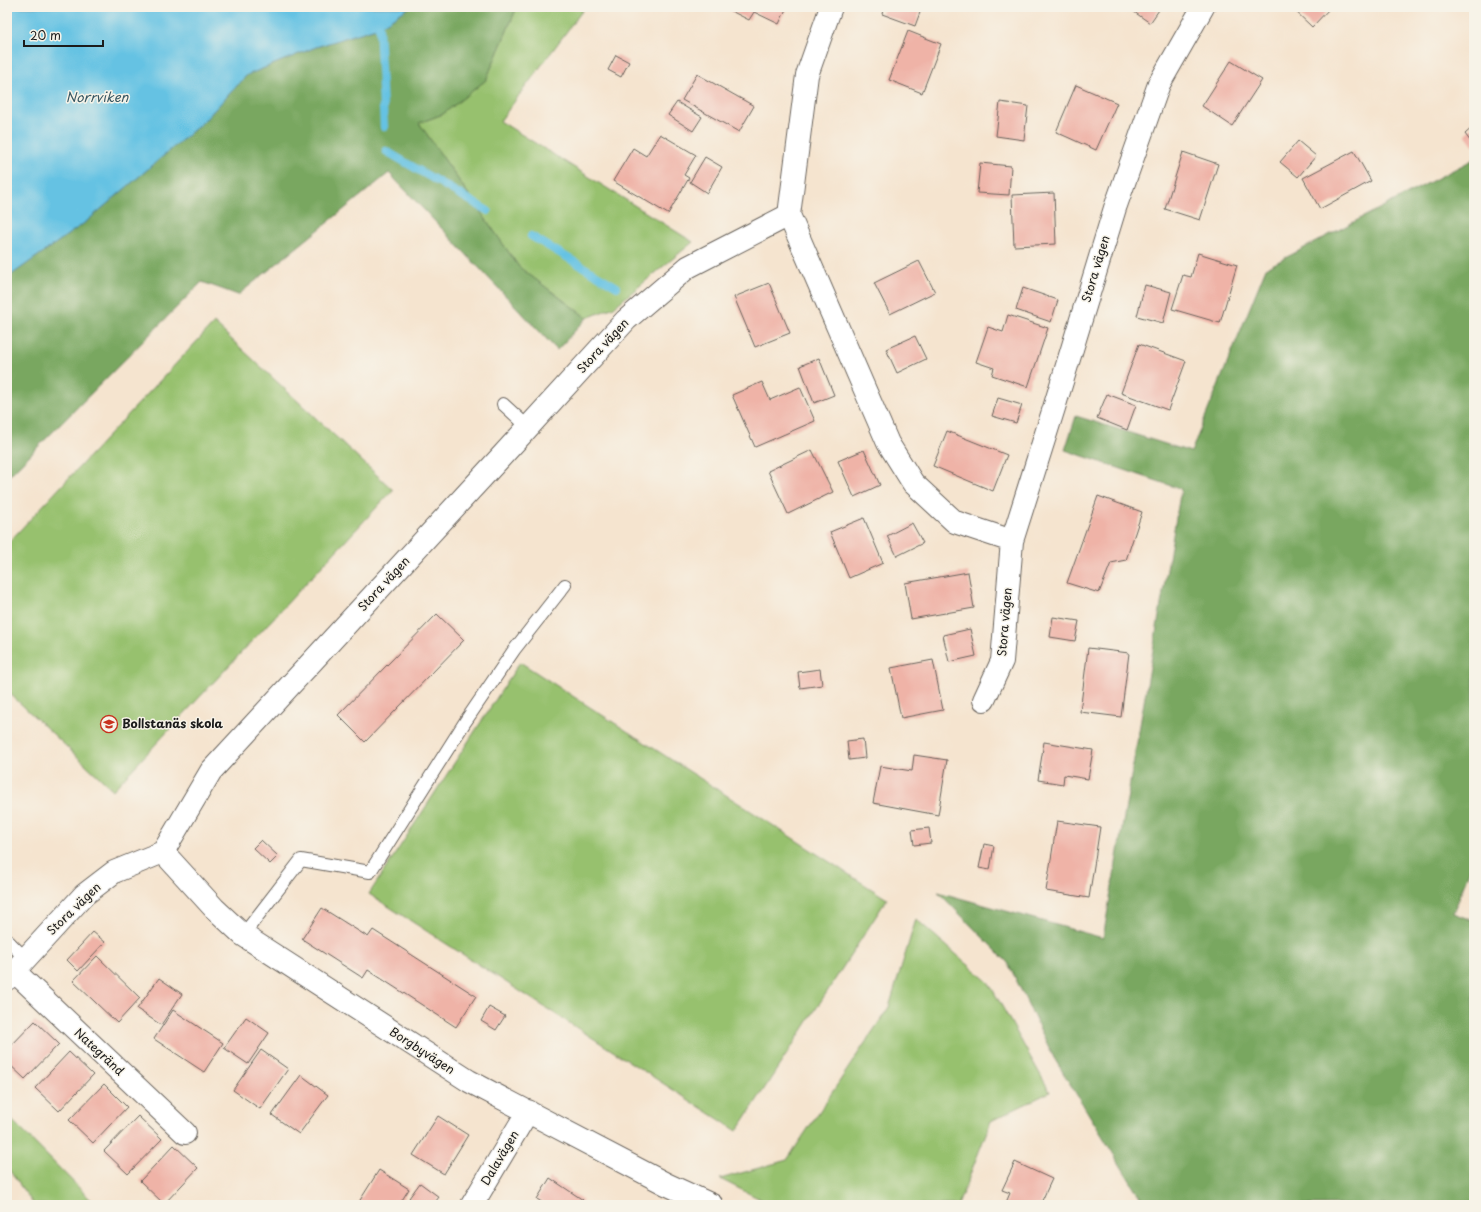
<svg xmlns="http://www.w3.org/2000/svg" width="1481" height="1212" viewBox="0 0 1481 1212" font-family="'Playpen Sans',sans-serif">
	<rect width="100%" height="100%" fill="#f7f3e8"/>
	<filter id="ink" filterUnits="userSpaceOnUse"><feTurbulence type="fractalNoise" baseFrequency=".025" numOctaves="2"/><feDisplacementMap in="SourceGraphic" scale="8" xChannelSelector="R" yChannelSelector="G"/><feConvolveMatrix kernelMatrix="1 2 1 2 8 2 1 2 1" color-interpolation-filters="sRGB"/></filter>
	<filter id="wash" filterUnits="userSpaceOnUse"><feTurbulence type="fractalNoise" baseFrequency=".012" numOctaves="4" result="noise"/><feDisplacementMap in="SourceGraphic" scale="16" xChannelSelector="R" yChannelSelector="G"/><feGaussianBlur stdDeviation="0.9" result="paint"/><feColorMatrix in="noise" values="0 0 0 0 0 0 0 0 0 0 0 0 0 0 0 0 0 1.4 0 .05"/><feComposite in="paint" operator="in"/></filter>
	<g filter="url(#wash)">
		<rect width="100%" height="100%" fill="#f5e4cf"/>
		<path fill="#97c16e" stroke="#5a6e45" d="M 517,7 L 585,7 L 500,121 L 693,242 L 614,307 L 587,318 L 519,267 L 419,123 L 443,114 L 486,80 Z
			M 214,323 L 393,490 L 113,790 L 7,691 L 7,544 Z
			M 520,662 L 887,899 L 737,1131 L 369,894 Z
			M 916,919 L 989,983 L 1050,1092 L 991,1121 L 958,1205 L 772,1205 L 720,1179 L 787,1160 L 889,1007 Z
			M 7,1115 L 96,1205 L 34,1205 L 7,1167 Z"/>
		<path fill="#79a761" stroke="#4a623e" d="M 410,7 L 517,7 L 486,80 L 443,114 L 419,123 L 519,267 L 587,318 L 557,350 L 389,173 L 238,295 L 202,282 L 7,478 L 7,278 L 87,221 L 203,122 L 247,75 L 316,47 L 379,27 Z
			M 1474,159 L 1474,858 L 1453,913 L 1474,921 L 1474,1205 L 1145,1205 L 1054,1058 L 1008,963 L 938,892 L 1103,938 L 1181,489 L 1065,450 L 1076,416 L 1191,452 L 1266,268 Z"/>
		<path fill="#65c2e3" stroke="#406f80" d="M 7,7 L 410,7 L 379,27 L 316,47 L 247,75 L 203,122 L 87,221 L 7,278 Z"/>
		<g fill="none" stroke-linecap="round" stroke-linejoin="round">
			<path stroke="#65c2e3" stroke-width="8" d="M 379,27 L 384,127
				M 386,151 L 488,211
				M 531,236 L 617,287"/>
		</g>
		<g id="blocks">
			<path fill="#efb3a7" d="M 723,7 L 787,7 L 779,24 L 754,12 L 749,20 Z
				M 884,7 L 922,7 L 915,26 L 882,14 Z
				M 1127,7 L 1161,7 L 1150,23 Z
				M 1291,7 L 1331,7 L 1312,27 Z
				M 908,31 L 941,44 L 922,93 L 889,80 Z
				M 616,55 L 629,62 L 621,77 L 608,70 Z
				M 1231,61 L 1262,80 L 1232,126 L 1202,106 Z
				M 697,74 L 754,106 L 739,132 L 682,100 Z
				M 1076,85 L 1117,103 L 1096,150 L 1056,132 Z
				M 677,102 L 702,117 L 693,131 L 668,115 Z
				M 1000,102 L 1028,106 L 1024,140 L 996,136 Z
				M 1474,126 L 1474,146 L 1465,134 Z
				M 660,134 L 696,155 L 684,175 L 689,178 L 668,214 L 613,181 L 633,148 L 646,156 Z
				M 1298,141 L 1316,156 L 1298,177 L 1280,162 Z
				M 1354,151 L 1371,181 L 1320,209 L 1303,178 Z
				M 1183,152 L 1218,164 L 1200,220 L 1165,209 Z
				M 705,157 L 722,167 L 707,193 L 690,182 Z
				M 980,163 L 1011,166 L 1009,195 L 977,193 Z
				M 1054,193 L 1056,244 L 1014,246 L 1012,195 Z
				M 1198,253 L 1237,265 L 1220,323 L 1172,309 L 1183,275 L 1191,277 Z
				M 919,261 L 935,292 L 890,314 L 874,283 Z
				M 769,283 L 790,333 L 755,347 L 734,297 Z
				M 1145,285 L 1171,292 L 1163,323 L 1137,316 Z
				M 1023,288 L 1058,300 L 1051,322 L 1016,310 Z
				M 1008,315 L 1048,328 L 1028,387 L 992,375 L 994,368 L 976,362 L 988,327 L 1003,332 Z
				M 915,336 L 926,359 L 897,373 L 886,349 Z
				M 1139,344 L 1186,361 L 1168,410 L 1121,393 Z
				M 819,358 L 834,395 L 814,403 L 800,366 Z
				M 762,382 L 770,400 L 800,387 L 815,421 L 755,447 L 732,395 Z
				M 1107,394 L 1136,405 L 1127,430 L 1097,418 Z
				M 998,398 L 1022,405 L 1016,423 L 992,416 Z
				M 947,431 L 1007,455 L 993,491 L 933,466 Z
				M 812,450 L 833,492 L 788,514 L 768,471 Z
				M 864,450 L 880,485 L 854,497 L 838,461 Z
				M 1098,496 L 1142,512 L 1126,560 L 1111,563 L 1099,593 L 1067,583 Z
				M 864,518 L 883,563 L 849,578 L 830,532 Z
				M 912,523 L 923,543 L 897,556 L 887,536 Z
				M 968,572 L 974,608 L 911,619 L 905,583 Z
				M 437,614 L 464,640 L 365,742 L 338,715 Z
				M 1053,617 L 1079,621 L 1075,641 L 1050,637 Z
				M 970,629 L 976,656 L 949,662 L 943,635 Z
				M 1088,648 L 1129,653 L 1121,717 L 1080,712 Z
				M 933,660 L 943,710 L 901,718 L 891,668 Z
				M 820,669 L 822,685 L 800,688 L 798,672 Z
				M 863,739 L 865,758 L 849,760 L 847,741 Z
				M 1044,742 L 1093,750 L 1088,779 L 1064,775 L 1063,784 L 1038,780 Z
				M 914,755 L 947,760 L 938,815 L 873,803 L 880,766 L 912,771 Z
				M 1057,821 L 1100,827 L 1089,898 L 1046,891 Z
				M 929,828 L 931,843 L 914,845 L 912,830 Z
				M 261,840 L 278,856 L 270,864 L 253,848 Z
				M 984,844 L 994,846 L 990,870 L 979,868 Z
				M 322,908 L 368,937 L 373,930 L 476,996 L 456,1027 L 368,970 L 363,978 L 302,939 Z
				M 93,932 L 105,942 L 78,971 L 67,960 Z
				M 97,956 L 140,998 L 117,1023 L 73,981 Z
				M 159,978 L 182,994 L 161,1025 L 137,1009 Z
				M 489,1007 L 505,1016 L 496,1030 L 481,1021 Z
				M 173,1010 L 223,1043 L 204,1072 L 154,1039 Z
				M 246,1017 L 269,1033 L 248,1064 L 224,1048 Z
				M 35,1021 L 59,1044 L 25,1079 L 7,1062 L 7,1050 Z
				M 261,1050 L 288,1069 L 260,1109 L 233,1090 Z
				M 69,1052 L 93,1075 L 59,1111 L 35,1088 Z
				M 301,1075 L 328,1095 L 299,1134 L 272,1115 Z
				M 104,1084 L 127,1107 L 93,1143 L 69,1120 Z
				M 138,1116 L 162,1139 L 128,1174 L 104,1151 Z
				M 438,1116 L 468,1135 L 444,1174 L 413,1155 Z
				M 174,1145 L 198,1168 L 164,1204 L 140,1181 Z
				M 1015,1162 L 1052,1179 L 1040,1205 L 1005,1205 L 1010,1193 L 1002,1190 Z
				M 379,1170 L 409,1189 L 399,1205 L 357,1205 Z
				M 550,1178 L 583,1200 L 580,1205 L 546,1205 L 537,1199 Z
				M 420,1183 L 439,1197 L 433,1205 L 419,1205 L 409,1198 Z"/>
		</g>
	</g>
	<g filter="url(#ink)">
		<use href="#blocks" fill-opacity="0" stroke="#68625b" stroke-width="1"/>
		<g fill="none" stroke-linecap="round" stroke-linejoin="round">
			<g stroke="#68625b" stroke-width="14">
				<path id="lane" d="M 503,404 L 528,427
					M 243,935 L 301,860 L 370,872 L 465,722 L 514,650 L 565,585
					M 7,940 L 25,958"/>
			</g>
			<g stroke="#68625b" stroke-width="24">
				<path id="street" d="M 789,215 L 888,443 L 913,483 L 955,522 L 1012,541 L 1002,661 L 984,700
					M 1012,541 L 1054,408 L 1115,208 L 1159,84 L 1203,7
					M 163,852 L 214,908 L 243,935 L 469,1081 L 666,1184 L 712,1205
					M 14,971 L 185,1133
					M 7,979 L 84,895 L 114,872 L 163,852 L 211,771 L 500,458 L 626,320 L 688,267 L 789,215 L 807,75 L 831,7
					M 472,1205 L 528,1111"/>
			</g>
			<use href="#lane" stroke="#fff" stroke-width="12"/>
			<use href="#street" stroke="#fff" stroke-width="22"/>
		</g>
	</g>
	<defs>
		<g id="school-ring" transform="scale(0.9)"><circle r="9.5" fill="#f7f3e8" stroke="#c8321e" stroke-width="1.5"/><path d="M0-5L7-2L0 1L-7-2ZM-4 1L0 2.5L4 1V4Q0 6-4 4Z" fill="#c8321e"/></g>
	</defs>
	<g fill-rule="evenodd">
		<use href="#school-ring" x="109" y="724"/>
	</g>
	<g text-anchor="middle" stroke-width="3" stroke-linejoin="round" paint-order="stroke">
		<g font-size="12" fill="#1c1c1c" stroke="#f7f3e8">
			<text transform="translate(1096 269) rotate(-73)" y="4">Stora vägen</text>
			<text transform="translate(603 346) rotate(-47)" y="4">Stora vägen</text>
			<text transform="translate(384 584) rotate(-47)" y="4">Stora vägen</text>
			<text transform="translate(1005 622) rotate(-85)" y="4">Stora vägen</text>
			<text transform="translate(74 909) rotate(-44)" y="4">Stora vägen</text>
			<text transform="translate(422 1051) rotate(33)" y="4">Borgbyvägen</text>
			<text transform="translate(99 1052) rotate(43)" y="4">Nategränd</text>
			<text transform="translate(500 1158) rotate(-59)" y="4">Dalavägen</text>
		</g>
		<g font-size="12" font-weight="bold" fill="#1c1c1c" stroke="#f7f3e8" text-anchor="start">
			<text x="122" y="728">Bollstanäs skola</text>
		</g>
		<g font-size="13" font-style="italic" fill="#365662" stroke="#f7f3e8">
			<text x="97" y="102">Norrviken</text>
		</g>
	</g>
	<rect width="1481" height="1212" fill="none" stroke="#f7f3e8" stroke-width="24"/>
	<path d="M24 40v6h79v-6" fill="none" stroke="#1c1c1c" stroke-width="2"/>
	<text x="30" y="40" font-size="12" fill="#1c1c1c" stroke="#f7f3e8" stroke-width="3" paint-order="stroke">20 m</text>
</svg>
